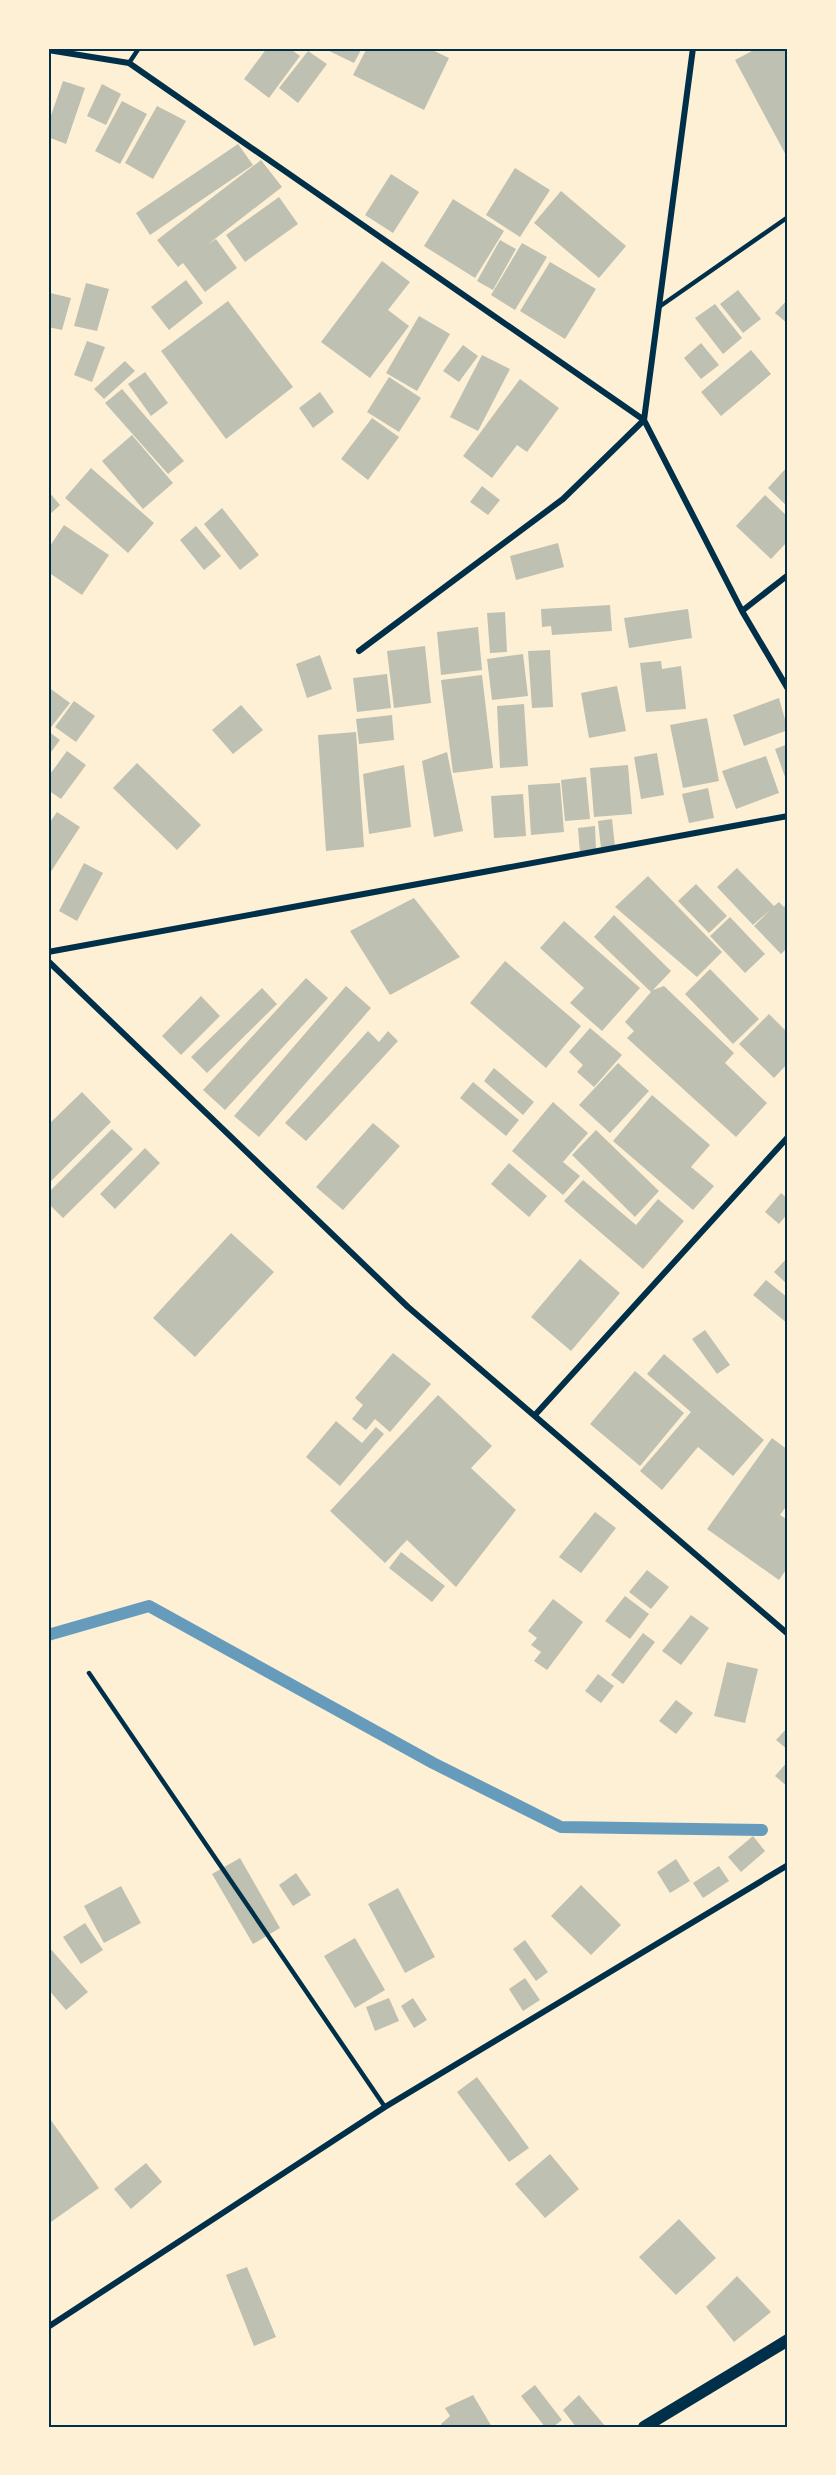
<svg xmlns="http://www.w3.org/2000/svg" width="836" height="2475" viewBox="0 0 836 2475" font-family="Barlow,sans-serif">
	<rect width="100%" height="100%" fill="#fdf0d5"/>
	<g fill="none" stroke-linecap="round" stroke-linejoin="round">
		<path stroke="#669bbc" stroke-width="12" d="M 48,1635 L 149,1606 L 433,1763 L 561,1827 L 762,1830"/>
	</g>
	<path fill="#bec0b2" d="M 267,48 L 289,48 L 300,56 L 269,98 L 244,79 Z
		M 323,48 L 362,48 L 354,63 Z
		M 367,48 L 428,48 L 449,58 L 424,110 L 353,75 Z
		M 750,48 L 788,48 L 788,159 L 735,60 L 752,51 Z
		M 308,51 L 327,64 L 298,103 L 279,88 Z
		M 63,81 L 85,88 L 66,144 L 48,137 L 48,124 Z
		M 102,84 L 121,94 L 106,125 L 87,116 Z
		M 122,101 L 147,114 L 120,164 L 95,151 Z
		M 157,106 L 186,121 L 153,179 L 125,163 Z
		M 238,144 L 253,165 L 150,235 L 136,213 Z
		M 261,160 L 282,187 L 207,245 L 216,239 L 237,268 L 205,292 L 183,263 L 178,267 L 157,240 Z
		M 515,168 L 550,190 L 520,237 L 486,215 Z
		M 391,174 L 419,192 L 393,233 L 365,215 Z
		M 561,191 L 626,246 L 599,278 L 534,223 Z
		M 279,197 L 298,224 L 245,262 L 226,235 Z
		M 453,199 L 504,231 L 475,278 L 424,246 Z
		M 500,240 L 516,249 L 493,290 L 477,281 Z
		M 522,243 L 547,257 L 515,310 L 491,295 Z
		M 382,261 L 410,282 L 388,310 L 409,326 L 370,378 L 321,342 Z
		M 550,262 L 596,289 L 565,339 L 520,311 Z
		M 186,280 L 203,303 L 169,330 L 151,307 Z
		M 86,283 L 109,289 L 97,331 L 74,326 Z
		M 738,290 L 761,319 L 743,333 L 720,304 Z
		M 50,293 L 71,298 L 62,330 L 48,327 Z
		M 788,299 L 788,324 L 775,313 Z
		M 228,301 L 293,387 L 226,439 L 161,351 Z
		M 715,304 L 742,338 L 723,354 L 695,318 Z
		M 419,316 L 450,334 L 417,391 L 386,373 Z
		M 87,341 L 105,347 L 92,382 L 74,375 Z
		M 701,343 L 719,365 L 701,379 L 684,358 Z
		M 463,345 L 478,356 L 459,382 L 443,371 Z
		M 751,350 L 771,374 L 721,416 L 701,392 Z
		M 482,355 L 510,369 L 478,431 L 450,417 Z
		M 125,361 L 135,371 L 104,399 L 94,389 Z
		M 145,372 L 168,403 L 151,416 L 128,384 Z
		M 389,377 L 421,398 L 399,432 L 367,412 Z
		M 520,379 L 559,408 L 527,452 L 517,445 L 492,478 L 463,456 Z
		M 122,389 L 184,461 L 168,474 L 105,403 Z
		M 320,392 L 334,412 L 313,428 L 299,408 Z
		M 372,418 L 399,437 L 368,480 L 341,459 Z
		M 132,435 L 173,483 L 143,509 L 102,461 Z
		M 788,466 L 788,507 L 768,488 Z
		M 91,468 L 154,523 L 128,553 L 65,498 Z
		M 482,486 L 500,500 L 488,515 L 470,502 Z
		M 48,491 L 60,505 L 48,516 Z
		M 765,495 L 788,517 L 788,541 L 771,559 L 736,526 Z
		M 222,508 L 259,555 L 240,570 L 204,524 Z
		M 64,525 L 109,555 L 82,595 L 48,572 L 48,549 Z
		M 196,526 L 221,556 L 204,570 L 180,540 Z
		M 558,543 L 564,567 L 516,580 L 510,556 Z
		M 610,605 L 612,631 L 552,635 L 551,626 L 542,627 L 541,609 Z
		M 688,609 L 692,638 L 629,648 L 624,618 Z
		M 505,612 L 507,652 L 490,653 L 487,613 Z
		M 478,627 L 482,670 L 441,675 L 437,632 Z
		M 425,646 L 431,703 L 394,708 L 387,651 Z
		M 550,650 L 553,707 L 532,708 L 528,651 Z
		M 523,654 L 528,696 L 492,700 L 487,659 Z
		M 320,655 L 332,689 L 307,698 L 296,664 Z
		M 661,661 L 662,669 L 681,666 L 686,709 L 646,712 L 640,663 Z
		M 387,674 L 391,708 L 357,712 L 353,678 Z
		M 482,675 L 493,768 L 453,773 L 441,680 Z
		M 617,686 L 626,731 L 589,738 L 581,693 Z
		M 48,687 L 70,703 L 48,731 L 60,740 L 48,756 Z
		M 779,698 L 788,730 L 744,746 L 733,715 Z
		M 74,701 L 95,716 L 76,742 L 55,727 Z
		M 524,704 L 528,766 L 500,768 L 497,706 Z
		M 241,705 L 263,730 L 233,754 L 212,730 Z
		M 392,715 L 394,740 L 359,744 L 356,719 Z
		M 707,718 L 719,781 L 683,788 L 670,725 Z
		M 356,732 L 364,847 L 326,851 L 318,735 Z
		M 788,744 L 788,785 L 775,749 Z
		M 67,751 L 86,765 L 61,799 L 48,790 L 48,777 Z
		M 447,752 L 463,831 L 434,837 L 422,761 Z
		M 657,753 L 664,795 L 641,799 L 634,757 Z
		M 766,756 L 779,793 L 736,809 L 722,771 Z
		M 137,763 L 201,825 L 177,850 L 113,788 Z
		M 404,765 L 411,827 L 369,834 L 363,774 Z
		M 628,765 L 632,814 L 594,817 L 590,768 Z
		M 586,777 L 590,819 L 565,821 L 561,780 Z
		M 560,783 L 564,832 L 531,835 L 528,785 Z
		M 708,788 L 714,818 L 689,823 L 682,794 Z
		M 523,794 L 526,836 L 494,838 L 491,796 Z
		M 57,812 L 80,827 L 48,876 L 48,825 Z
		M 612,819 L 615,847 L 601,848 L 598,821 Z
		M 595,826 L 596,851 L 580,853 L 578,828 Z
		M 84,863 L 103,873 L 77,921 L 59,911 Z
		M 737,868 L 774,906 L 779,902 L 784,907 L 788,903 L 788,947 L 781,954 L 754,926 L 770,910 L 753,925 L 717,887 Z
		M 648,876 L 722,952 L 697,977 L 615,907 Z
		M 696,884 L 727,916 L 709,933 L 678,901 Z
		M 414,898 L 460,957 L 390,995 L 350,931 Z
		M 614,915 L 671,971 L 653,990 L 664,986 L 734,1053 L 725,1063 L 767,1103 L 736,1137 L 627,1038 L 634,1031 L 625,1022 L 651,992 L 594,937 Z
		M 730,917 L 765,954 L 745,973 L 710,936 Z
		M 564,921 L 640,988 L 602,1031 L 570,1003 L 584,988 L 540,948 Z
		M 505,961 L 581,1026 L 546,1068 L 470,1003 Z
		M 710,969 L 759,1019 L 733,1044 L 685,994 Z
		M 306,978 L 328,998 L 225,1110 L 203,1090 Z
		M 346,986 L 371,1008 L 259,1137 L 234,1116 Z
		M 262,988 L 277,1004 L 207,1073 L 191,1057 Z
		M 201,996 L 220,1016 L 181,1055 L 162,1036 Z
		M 769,1014 L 788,1033 L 788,1063 L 774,1078 L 739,1044 Z
		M 590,1028 L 622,1055 L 594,1087 L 577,1072 L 583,1065 L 569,1052 Z
		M 368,1031 L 379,1042 L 388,1031 L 398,1041 L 306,1141 L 285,1123 Z
		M 618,1063 L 649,1091 L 610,1133 L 579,1105 Z
		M 494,1068 L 534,1102 L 523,1115 L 484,1081 Z
		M 473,1082 L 519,1120 L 506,1136 L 460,1098 Z
		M 82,1092 L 111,1122 L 48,1184 L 48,1125 Z
		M 652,1095 L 710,1145 L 691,1167 L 714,1186 L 693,1210 L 613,1141 Z
		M 553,1102 L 588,1133 L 563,1162 L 580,1176 L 563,1195 L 512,1151 Z
		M 373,1123 L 400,1146 L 343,1210 L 316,1187 Z
		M 112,1129 L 133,1149 L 63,1218 L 48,1203 L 48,1193 Z
		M 596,1130 L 659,1191 L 635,1217 L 572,1155 Z
		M 145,1148 L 160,1163 L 115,1209 L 100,1194 Z
		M 509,1163 L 547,1196 L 529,1217 L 491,1184 Z
		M 583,1180 L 636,1225 L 658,1199 L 684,1221 L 643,1269 L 564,1201 Z
		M 781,1193 L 788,1199 L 788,1213 L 779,1224 L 765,1212 Z
		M 231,1233 L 274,1272 L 195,1357 L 153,1318 Z
		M 788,1257 L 788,1285 L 774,1272 Z
		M 580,1259 L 620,1293 L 571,1351 L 531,1317 Z
		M 766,1280 L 788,1298 L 788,1324 L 753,1295 Z
		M 705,1330 L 730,1365 L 717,1374 L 692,1339 Z
		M 393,1353 L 431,1384 L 390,1432 L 375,1419 L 366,1430 L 352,1419 L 363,1405 L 355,1398 Z
		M 664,1354 L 764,1440 L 733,1476 L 698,1447 L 662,1490 L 640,1471 L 691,1412 L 647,1374 Z
		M 635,1371 L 684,1413 L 640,1466 L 590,1424 Z
		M 438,1395 L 492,1446 L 471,1468 L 516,1510 L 456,1587 L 407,1540 L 385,1563 L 330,1511 Z
		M 336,1421 L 362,1443 L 376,1427 L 384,1434 L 340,1486 L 306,1457 Z
		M 772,1438 L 788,1450 L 788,1504 L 780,1515 L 788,1520 L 788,1567 L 779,1580 L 707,1529 Z
		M 595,1512 L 616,1528 L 581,1573 L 559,1557 Z
		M 401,1552 L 445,1586 L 432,1602 L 389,1568 Z
		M 647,1570 L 669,1587 L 651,1609 L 629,1592 Z
		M 625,1596 L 649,1614 L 630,1639 L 605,1621 Z
		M 553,1599 L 583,1622 L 547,1670 L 534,1661 L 541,1652 L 531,1645 L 537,1638 L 528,1631 Z
		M 691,1615 L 709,1628 L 681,1665 L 662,1651 Z
		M 643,1633 L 655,1642 L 623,1684 L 611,1675 Z
		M 727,1662 L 758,1669 L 745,1723 L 714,1716 Z
		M 598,1674 L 614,1686 L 601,1703 L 585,1691 Z
		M 676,1700 L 693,1713 L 676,1734 L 659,1721 Z
		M 788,1727 L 788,1750 L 776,1740 Z
		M 788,1761 L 788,1787 L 775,1776 Z
		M 753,1836 L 765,1851 L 741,1872 L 728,1857 Z
		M 240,1858 L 280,1928 L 253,1944 L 212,1874 Z
		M 676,1859 L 690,1881 L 670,1893 L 657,1872 Z
		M 719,1866 L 729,1881 L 703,1898 L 693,1883 Z
		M 296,1873 L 311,1895 L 293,1906 L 279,1885 Z
		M 581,1885 L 621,1925 L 591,1955 L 551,1916 Z
		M 121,1886 L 141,1923 L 104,1943 L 84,1906 Z
		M 398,1888 L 435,1957 L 405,1973 L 368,1904 Z
		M 85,1923 L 103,1950 L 81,1964 L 63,1937 Z
		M 355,1938 L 385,1990 L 355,2008 L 324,1956 Z
		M 525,1940 L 548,1972 L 536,1981 L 513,1949 Z
		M 48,1946 L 88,1992 L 66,2010 L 48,1989 Z
		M 525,1978 L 540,2000 L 523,2011 L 509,1989 Z
		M 389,1998 L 399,2021 L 375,2031 L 366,2007 Z
		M 413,1998 L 427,2020 L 414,2028 L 401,2006 Z
		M 477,2077 L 529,2148 L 509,2162 L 457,2092 Z
		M 48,2116 L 99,2188 L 48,2224 Z
		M 550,2154 L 579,2189 L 545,2218 L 515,2184 Z
		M 146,2163 L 162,2182 L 131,2209 L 114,2189 Z
		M 679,2219 L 716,2258 L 676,2295 L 639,2257 Z
		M 247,2267 L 276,2337 L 254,2346 L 226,2275 Z
		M 737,2276 L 771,2312 L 734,2342 L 706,2307 Z
		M 535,2385 L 562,2420 L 553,2427 L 545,2427 L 521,2396 Z
		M 473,2395 L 492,2427 L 443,2427 L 441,2424 L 450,2416 L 445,2408 Z
		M 579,2395 L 605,2426 L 603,2427 L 576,2427 L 563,2410 Z"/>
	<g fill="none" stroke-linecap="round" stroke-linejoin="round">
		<path stroke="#003049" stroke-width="4.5" d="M 129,63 L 139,48
			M 659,307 L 788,217
			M 89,1673 L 385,2107"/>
		<path stroke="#003049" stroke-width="6" d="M 48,50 L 129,63 L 644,420 L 742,611 L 788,689
			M 742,611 L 788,575
			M 359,651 L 563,499 L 644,420 L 693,48
			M 48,952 L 788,816
			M 48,961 L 408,1307 L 788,1634
			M 535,1415 L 788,1137
			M 48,2327 L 385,2107 L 788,1865"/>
		<path stroke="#003049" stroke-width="12" d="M 644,2427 L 788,2340"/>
	</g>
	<rect width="836" height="2475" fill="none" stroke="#fdf0d5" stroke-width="99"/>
	<rect x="50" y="50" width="736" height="2376" fill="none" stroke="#003049" stroke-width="2"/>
</svg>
